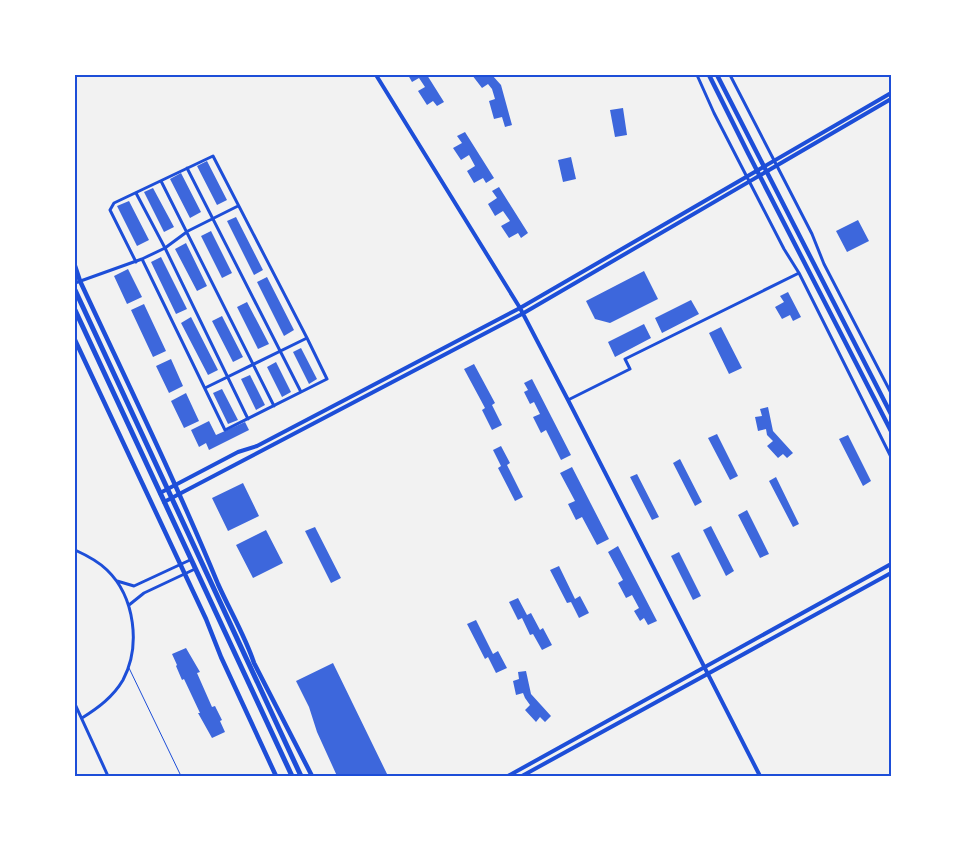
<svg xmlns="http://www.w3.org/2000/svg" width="966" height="851" viewBox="0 0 966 851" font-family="'DejaVu Sans',sans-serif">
	<rect width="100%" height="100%" fill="#f2f2f2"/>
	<path fill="#3d67dc" d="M 408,75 L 427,75 L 444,102 L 437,106 L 433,101 L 427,105 L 418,91 L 425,87 L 419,78 L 412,82 Z
		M 472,75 L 492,75 L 501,85 L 512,125 L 505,127 L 502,117 L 494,119 L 489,101 L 495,99 L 492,89 L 488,84 L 482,88 Z
		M 623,108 L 627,135 L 615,137 L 610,110 Z
		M 465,132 L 494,178 L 486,183 L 483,178 L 474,183 L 467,171 L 475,166 L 469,155 L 461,160 L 453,148 L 462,143 L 457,136 Z
		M 571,157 L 576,179 L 563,182 L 558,160 Z
		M 207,161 L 227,200 L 217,205 L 197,166 Z
		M 181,173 L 201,212 L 190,218 L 170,179 Z
		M 499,187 L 528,233 L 521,238 L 518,233 L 509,238 L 501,226 L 510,221 L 503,211 L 495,216 L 488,204 L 497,198 L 492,191 Z
		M 153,188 L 174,227 L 164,232 L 144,192 Z
		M 129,201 L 149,240 L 137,246 L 117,206 Z
		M 236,217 L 263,270 L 254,275 L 227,221 Z
		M 858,220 L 869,241 L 847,252 L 836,231 Z
		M 211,231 L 232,273 L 222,278 L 201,236 Z
		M 186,243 L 207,286 L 197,291 L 175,249 Z
		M 161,257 L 187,309 L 176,314 L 151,262 Z
		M 128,269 L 142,297 L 127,304 L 114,276 Z
		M 644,271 L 658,299 L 610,323 L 595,319 L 586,301 Z
		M 267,277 L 294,330 L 284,336 L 257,282 Z
		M 788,292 L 801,317 L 793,321 L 790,315 L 782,319 L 775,307 L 784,302 L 780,296 Z
		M 691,300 L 699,314 L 662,333 L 655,318 Z
		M 247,302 L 269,344 L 258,349 L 237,307 Z
		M 144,304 L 166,351 L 153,357 L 131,310 Z
		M 222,316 L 243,357 L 233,362 L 212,321 Z
		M 191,317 L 218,370 L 208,375 L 181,323 Z
		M 644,324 L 651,338 L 615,357 L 608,342 Z
		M 721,327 L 742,368 L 729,374 L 709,333 Z
		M 301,348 L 317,379 L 309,384 L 293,352 Z
		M 171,359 L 183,386 L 169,393 L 156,366 Z
		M 276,362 L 291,392 L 282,397 L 267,367 Z
		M 474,364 L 495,403 L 492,405 L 502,425 L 492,430 L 482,410 L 485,408 L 464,369 Z
		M 250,375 L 265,405 L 256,410 L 241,379 Z
		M 532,379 L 571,455 L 561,460 L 546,430 L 541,433 L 533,417 L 540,414 L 534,402 L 530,404 L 524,392 L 528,390 L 524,383 Z
		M 222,389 L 238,420 L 228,424 L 213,393 Z
		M 186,393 L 199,421 L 184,428 L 171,401 Z
		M 768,407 L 773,431 L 793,453 L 787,458 L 783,454 L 778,458 L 767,446 L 773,441 L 767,435 L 766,429 L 758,431 L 755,417 L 762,416 L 760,409 Z
		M 209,421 L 216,435 L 245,422 L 249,430 L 209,450 L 206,443 L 199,447 L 191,430 Z
		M 717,434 L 738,476 L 730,480 L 708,438 Z
		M 848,435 L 871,481 L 863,486 L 839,439 Z
		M 501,446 L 510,463 L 507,465 L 523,497 L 515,501 L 498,468 L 501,466 L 493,450 Z
		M 680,459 L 702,502 L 695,506 L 673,463 Z
		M 572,467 L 609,539 L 597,545 L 582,517 L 576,520 L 568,504 L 575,501 L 560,473 Z
		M 637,474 L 659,517 L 652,520 L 630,477 Z
		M 776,477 L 799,524 L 793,527 L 769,481 Z
		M 243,483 L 259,516 L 228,531 L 212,498 Z
		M 747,510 L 769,554 L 760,558 L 738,515 Z
		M 711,526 L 734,571 L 726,576 L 703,530 Z
		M 315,527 L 341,578 L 331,583 L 305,531 Z
		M 266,530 L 283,563 L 253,578 L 236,545 Z
		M 618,546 L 657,621 L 648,625 L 644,618 L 640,621 L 634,611 L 639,608 L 632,595 L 626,598 L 618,583 L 623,580 L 608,552 Z
		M 679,552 L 701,596 L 693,600 L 671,556 Z
		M 559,566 L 575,599 L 580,596 L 589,613 L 579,618 L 571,602 L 567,603 L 550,570 Z
		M 518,598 L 527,615 L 531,613 L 540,630 L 543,628 L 552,645 L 542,650 L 533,634 L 530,635 L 522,618 L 518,620 L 509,602 Z
		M 476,620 L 493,654 L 498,651 L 507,668 L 496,673 L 488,657 L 485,659 L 467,624 Z
		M 186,648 L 200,672 L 197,673 L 212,707 L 215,706 L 222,720 L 220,721 L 225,732 L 212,738 L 198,713 L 200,713 L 184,679 L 182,680 L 176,666 L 177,665 L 172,654 Z
		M 333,663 L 388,776 L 337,776 L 317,732 L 309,707 L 296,681 Z
		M 526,671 L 531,694 L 551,716 L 545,722 L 540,717 L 536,722 L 525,710 L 530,705 L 525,698 L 523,693 L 516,695 L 513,681 L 519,679 L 518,672 Z"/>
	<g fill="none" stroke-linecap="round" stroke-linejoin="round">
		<path stroke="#1d4ed8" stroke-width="1" d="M 129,668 L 181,776"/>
		<path stroke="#1d4ed8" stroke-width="3" d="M 697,75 L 714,113 L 784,249 L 799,273 L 891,457
			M 730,75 L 777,166 L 812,234 L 824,264 L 891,393
			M 187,168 L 301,392
			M 161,181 L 274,406
			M 136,193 L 165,248 L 248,419
			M 142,259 L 225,430 L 327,379 L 307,338
			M 136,262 L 110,210 L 114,203 L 213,156 L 307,338 L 205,388
			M 75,283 L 142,259 L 165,248 L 188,231 L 238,206
			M 568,400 L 630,369 L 625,359 L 799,273
			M 75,550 C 86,555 98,561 107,570 C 135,597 141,646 123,680 C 113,697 98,708 82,718
			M 117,581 L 134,586 L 190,560
			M 129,605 L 144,593 L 195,569
			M 75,704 L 108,776"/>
		<path stroke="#1d4ed8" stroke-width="4" d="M 376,75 L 520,308 L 568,400 L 760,776
			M 160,493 L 238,452 L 257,446 L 520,308 L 891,93
			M 164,502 L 522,314 L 891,99
			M 508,776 L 891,564
			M 522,776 L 891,573"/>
		<path stroke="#1d4ed8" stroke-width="4.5" d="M 709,75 L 748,153 L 891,431
			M 717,75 L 891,414
			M 75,266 L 80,281 C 127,382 176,482 218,584 C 230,611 245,636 254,663 L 312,776
			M 75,340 L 206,619 L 221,657 L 276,776"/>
		<path stroke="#1d4ed8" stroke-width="5" d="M 75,290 L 301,776
			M 75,310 L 292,776"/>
	</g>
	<rect width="966" height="851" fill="none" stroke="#ffffff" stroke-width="152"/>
	<rect x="76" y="76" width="814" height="699" fill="none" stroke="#1d4ed8" stroke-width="2"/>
</svg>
